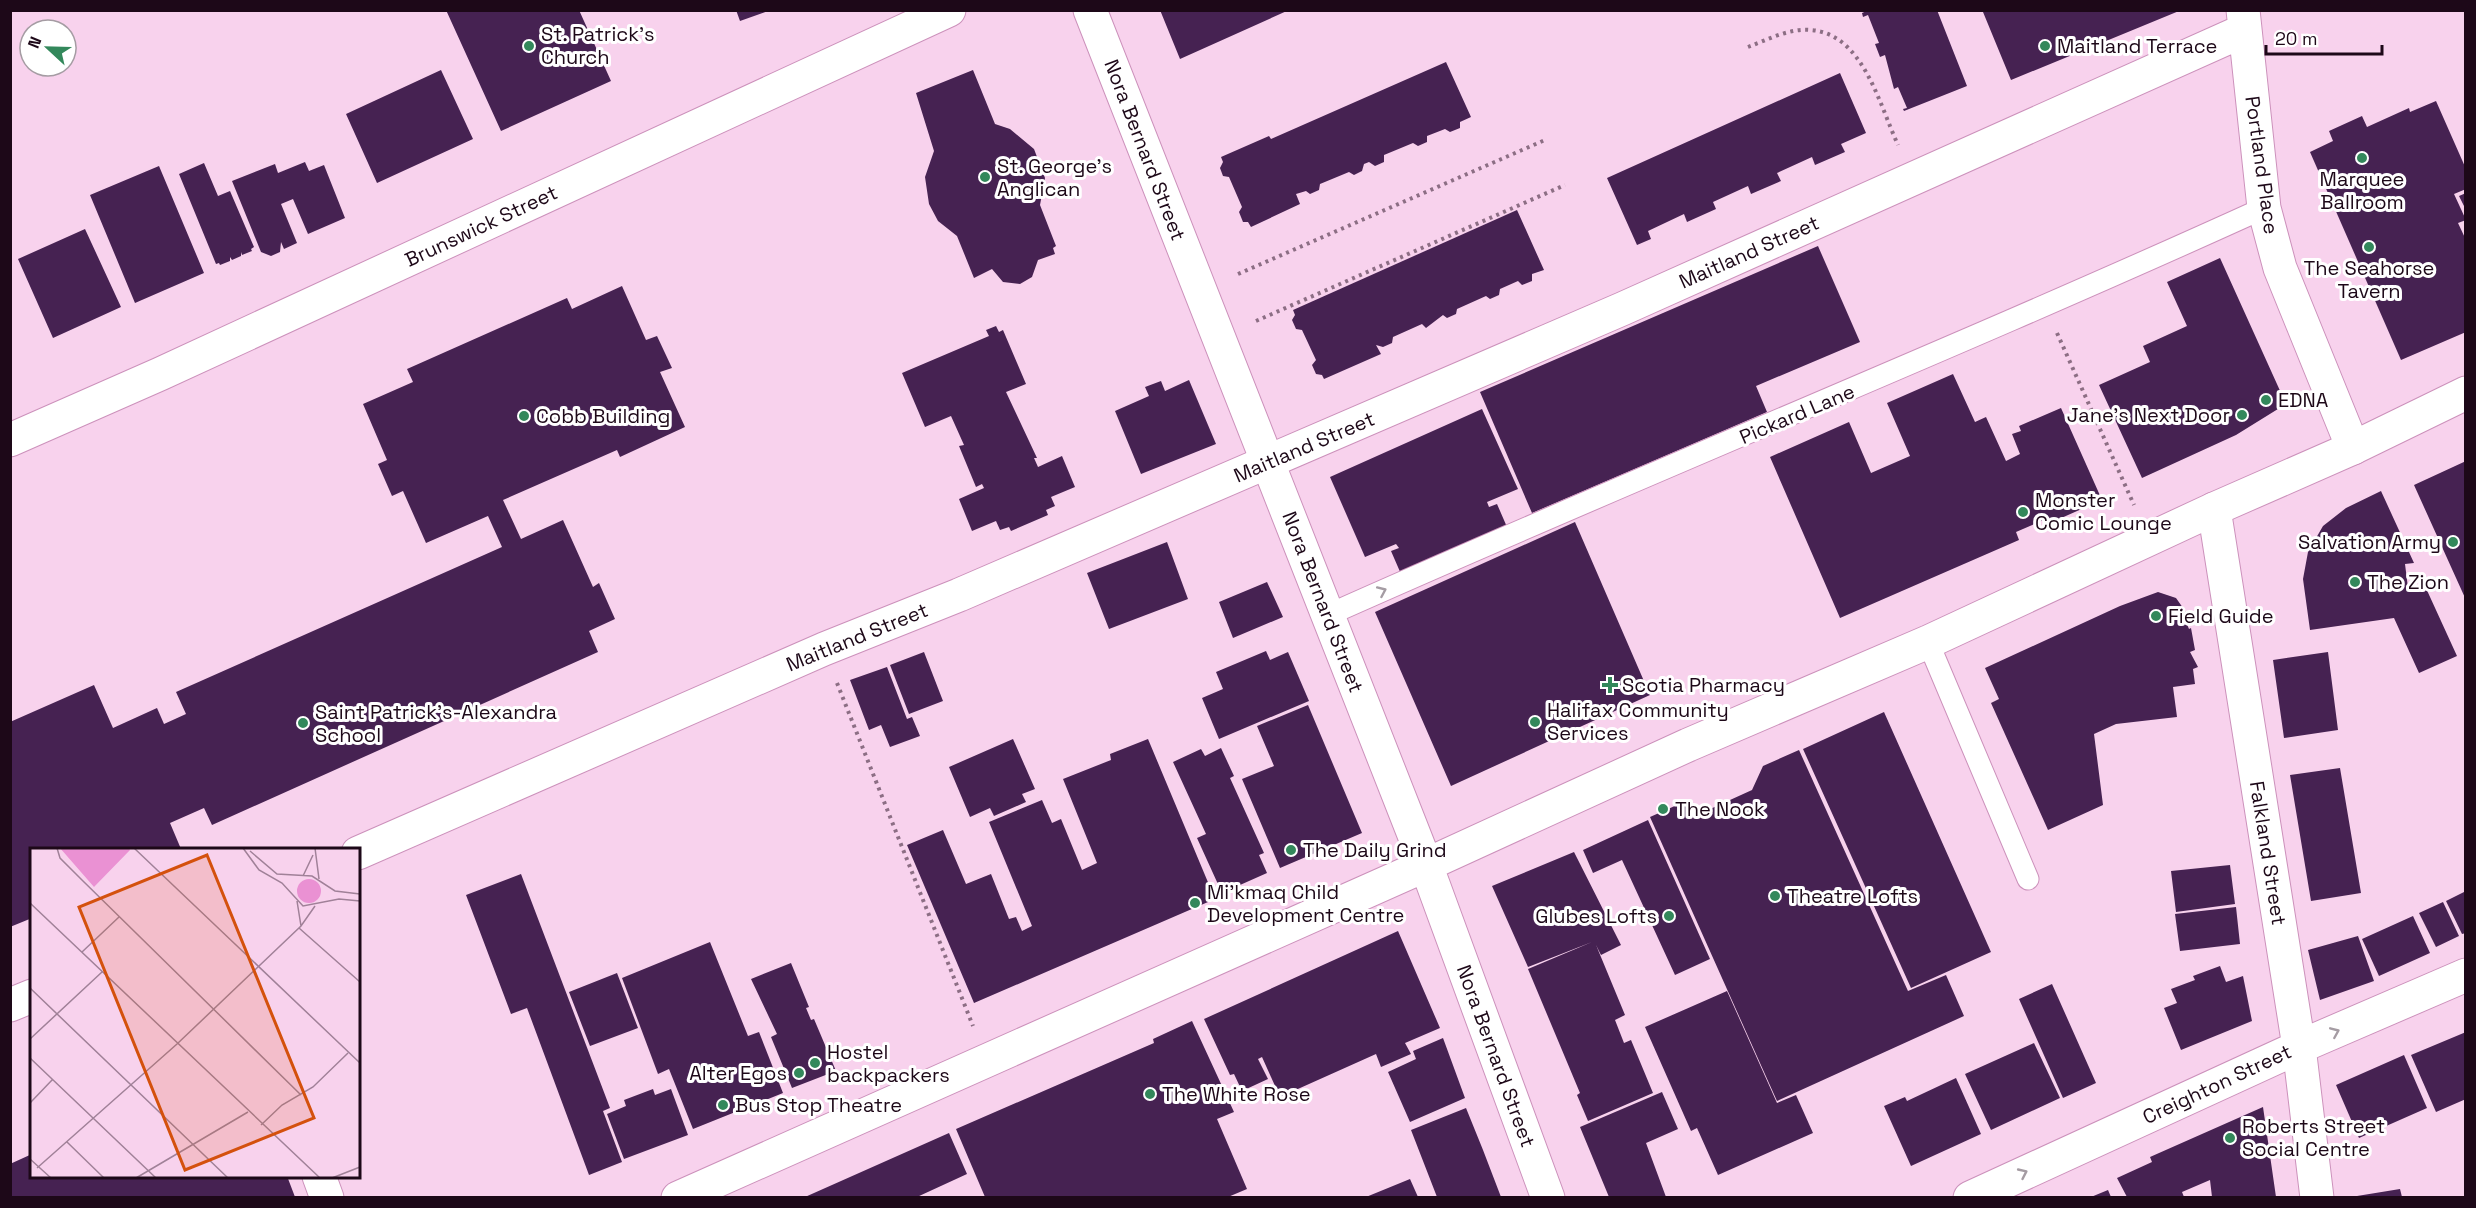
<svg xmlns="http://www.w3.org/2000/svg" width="2476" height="1208" viewBox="0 0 2476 1208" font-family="'Space Grotesk',sans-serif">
	<rect width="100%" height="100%" fill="#f8d2ed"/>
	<path fill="#462252" d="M 446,10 L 579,10 L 611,81 L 501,131 Z
		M 736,10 L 768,10 L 768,11 L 740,21 Z
		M 1160,10 L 1289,10 L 1180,59 Z
		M 1869,10 L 1937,10 L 1967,86 L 1904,111 L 1903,109 L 1907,108 L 1898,87 L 1894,89 L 1885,55 L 1880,57 L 1875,44 L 1879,43 L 1868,15 L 1863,17 L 1862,13 Z
		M 1987,10 L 2179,10 L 2179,11 L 2011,80 L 1983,12 Z
		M 1446,62 L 1471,117 L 1460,122 L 1460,128 L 1450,132 L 1445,129 L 1427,136 L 1427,142 L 1418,146 L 1413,143 L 1384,155 L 1384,162 L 1375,166 L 1369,162 L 1364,164 L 1362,171 L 1354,175 L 1349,172 L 1320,184 L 1319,190 L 1310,194 L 1306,191 L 1296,194 L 1300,204 L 1251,227 L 1248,222 L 1243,222 L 1239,212 L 1242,207 L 1229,177 L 1223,176 L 1220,168 L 1223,162 L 1221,157 L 1269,136 L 1271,139 Z
		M 441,70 L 473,139 L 377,183 L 346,114 Z
		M 973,70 L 995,124 L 1010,129 L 1034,149 L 1045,178 L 1040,205 L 1056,246 L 1053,248 L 1055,254 L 1038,260 L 1032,277 L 1020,284 L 1003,282 L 992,269 L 974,278 L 957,236 L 938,221 L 929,204 L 925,177 L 934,151 L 916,93 Z
		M 1840,73 L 1866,133 L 1841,144 L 1845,152 L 1815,165 L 1812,157 L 1777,173 L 1781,181 L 1751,194 L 1748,186 L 1713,202 L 1716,209 L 1687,222 L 1684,214 L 1648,231 L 1651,239 L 1637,245 L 1607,178 Z
		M 2436,101 L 2466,169 L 2466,189 L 2454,194 L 2466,220 L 2458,223 L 2466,240 L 2466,332 L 2401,360 L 2310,152 L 2333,141 L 2329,131 L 2362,116 L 2367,127 L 2409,108 L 2410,112 Z
		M 305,162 L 309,171 L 324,165 L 345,218 L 308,234 L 293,199 L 281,204 L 297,243 L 284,249 L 281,242 L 280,252 L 271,256 L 261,252 L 232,181 L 275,164 L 278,173 Z
		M 204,163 L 218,196 L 230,191 L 254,247 L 251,249 L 252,251 L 242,255 L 241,252 L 241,256 L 232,260 L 230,257 L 230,261 L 220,265 L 219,263 L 216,264 L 179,174 Z
		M 159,166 L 204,273 L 135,303 L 90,195 Z
		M 2466,193 L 2466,210 L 2459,196 Z
		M 1517,210 L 1544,270 L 1532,274 L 1532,281 L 1522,285 L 1518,281 L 1500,289 L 1499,295 L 1490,299 L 1486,296 L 1457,309 L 1456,314 L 1447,318 L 1443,315 L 1426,328 L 1422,324 L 1393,337 L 1392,343 L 1383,347 L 1376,345 L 1381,354 L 1324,379 L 1322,375 L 1316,374 L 1312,365 L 1316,360 L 1302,330 L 1296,329 L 1292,320 L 1295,315 L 1293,310 Z
		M 85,229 L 121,307 L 53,338 L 18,259 Z
		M 1818,246 L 1860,342 L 1756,386 L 1767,412 L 1532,513 L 1480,392 Z
		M 2220,258 L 2286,404 L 2236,435 L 2142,478 L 2099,385 L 2150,362 L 2143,346 L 2187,326 L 2167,282 Z
		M 622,286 L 646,340 L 657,336 L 672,368 L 660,372 L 685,427 L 620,457 L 617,450 L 503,500 L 521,539 L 563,520 L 593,587 L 599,583 L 615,619 L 589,631 L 598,652 L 212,825 L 204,808 L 170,823 L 181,849 L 32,849 L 32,918 L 10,927 L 10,722 L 94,685 L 113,728 L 157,708 L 164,724 L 186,714 L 176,692 L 502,547 L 488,516 L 426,543 L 403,491 L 392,496 L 378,464 L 387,460 L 363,404 L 413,382 L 407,369 L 567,298 L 572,309 Z
		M 996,326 L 999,332 L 1003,330 L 1026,384 L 1006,392 L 1037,458 L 1034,458 L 1038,467 L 1062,456 L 1075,487 L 1051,497 L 1055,506 L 1046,510 L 1048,515 L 1011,531 L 1009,527 L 1000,530 L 996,521 L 972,531 L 959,499 L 984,488 L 982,484 L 976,487 L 959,446 L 964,445 L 951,416 L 925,427 L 902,373 L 989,336 L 986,330 Z
		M 1953,374 L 1975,422 L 1986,417 L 2006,461 L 2020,454 L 2012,434 L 2021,431 L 2019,426 L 2061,408 L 2102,500 L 2050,523 L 2048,518 L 2016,532 L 2019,540 L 1840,618 L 1770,457 L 1849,422 L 1871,473 L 1910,456 L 1887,403 Z
		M 1189,380 L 1216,444 L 1141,474 L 1115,411 L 1149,396 L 1145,387 L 1161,381 L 1165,391 Z
		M 1482,409 L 1518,489 L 1487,502 L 1489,507 L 1497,504 L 1507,527 L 1401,574 L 1391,551 L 1399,548 L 1396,544 L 1365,557 L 1330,477 Z
		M 2466,461 L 2466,600 L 2414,485 Z
		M 2381,491 L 2414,563 L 2405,564 L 2408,588 L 2425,586 L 2457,656 L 2419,673 L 2394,618 L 2310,630 L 2303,579 L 2308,552 L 2323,526 L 2346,508 Z
		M 1575,522 L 1650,695 L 1451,786 L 1375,612 Z
		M 1167,542 L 1188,599 L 1109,629 L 1087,573 Z
		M 1267,582 L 1283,617 L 1233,638 L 1219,602 Z
		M 2158,592 L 2176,598 L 2188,615 L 2184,617 L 2189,629 L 2191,628 L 2195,650 L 2190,652 L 2198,667 L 2193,669 L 2195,684 L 2173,687 L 2177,717 L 2116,724 L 2094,734 L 2103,805 L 2048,830 L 1991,703 L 1999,699 L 1985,668 L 2120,606 Z
		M 1266,651 L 1270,660 L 1288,652 L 1309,701 L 1219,739 L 1202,698 L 1223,689 L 1216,672 Z
		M 924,652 L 943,701 L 909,714 L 890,665 Z
		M 2328,652 L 2338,730 L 2284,738 L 2273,660 Z
		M 887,667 L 907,719 L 912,717 L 920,736 L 890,747 L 881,725 L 869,730 L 850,680 Z
		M 1308,705 L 1362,833 L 1280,868 L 1242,779 L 1274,766 L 1257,726 Z
		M 1884,712 L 1991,952 L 1911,988 L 1803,749 Z
		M 1013,739 L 1035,789 L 1022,794 L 1026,802 L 994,816 L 990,808 L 970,817 L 949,767 Z
		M 1148,739 L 1215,899 L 974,1003 L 907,845 L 943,830 L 966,884 L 991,874 L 1009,919 L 1016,917 L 1022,931 L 1032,926 L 989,822 L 1042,800 L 1052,823 L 1061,819 L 1082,870 L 1097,863 L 1063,779 L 1111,760 L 1110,754 Z
		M 1221,748 L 1234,776 L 1230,778 L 1264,853 L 1259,855 L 1267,873 L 1222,893 L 1197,838 L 1206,834 L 1173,762 L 1201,749 L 1205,756 Z
		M 1799,750 L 1908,991 L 1946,975 L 1964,1016 L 1777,1101 L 1650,817 L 1686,801 L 1708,810 L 1752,790 L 1763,766 Z
		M 2340,768 L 2361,893 L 2311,901 L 2290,775 Z
		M 1648,820 L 1710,959 L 1675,975 L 1622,860 L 1593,873 L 1583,850 Z
		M 1574,852 L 1621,945 L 1601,955 L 1596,945 L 1625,1015 L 1615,1020 L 1624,1043 L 1631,1040 L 1653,1093 L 1588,1121 L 1577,1095 L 1580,1093 L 1528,969 L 1592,942 L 1528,967 L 1492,886 Z
		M 2230,865 L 2235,904 L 2176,912 L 2171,871 Z
		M 521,874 L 610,1108 L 603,1111 L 622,1162 L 589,1175 L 527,1008 L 511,1014 L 466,895 Z
		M 2466,891 L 2466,933 L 2462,934 L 2446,901 Z
		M 2443,902 L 2459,936 L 2436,947 L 2419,913 Z
		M 2236,907 L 2240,944 L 2180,951 L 2175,914 Z
		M 2413,916 L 2430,953 L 2379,976 L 2362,939 Z
		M 1398,931 L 1440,1028 L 1405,1043 L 1411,1054 L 1381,1067 L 1376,1054 L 1280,1097 L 1262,1057 L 1258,1059 L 1268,1079 L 1242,1091 L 1234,1074 L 1230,1075 L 1204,1019 Z
		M 2358,936 L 2374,981 L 2320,1000 L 2308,950 Z
		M 710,942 L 748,1036 L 759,1032 L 783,1093 L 693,1129 L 669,1069 L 658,1074 L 622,978 Z
		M 791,963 L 809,1007 L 806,1008 L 811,1020 L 814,1019 L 836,1071 L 792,1088 L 771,1037 L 777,1034 L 751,979 Z
		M 2220,966 L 2226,982 L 2243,976 L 2252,1021 L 2181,1050 L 2164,1008 L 2177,1003 L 2171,989 L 2195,980 L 2193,976 Z
		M 617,973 L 638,1028 L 590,1046 L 569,992 Z
		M 2052,984 L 2096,1083 L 2063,1098 L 2019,999 Z
		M 1727,991 L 1777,1103 L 1796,1095 L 1813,1133 L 1718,1175 L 1697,1128 L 1691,1131 L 1645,1027 Z
		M 1192,1021 L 1234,1112 L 1217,1119 L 1247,1189 L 1228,1197 L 985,1197 L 956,1129 L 1154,1043 L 1153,1039 Z
		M 2466,1032 L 2466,1099 L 2436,1112 L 2411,1055 Z
		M 1443,1038 L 1465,1098 L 1410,1122 L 1388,1072 L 1416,1059 L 1413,1051 Z
		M 2034,1043 L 2060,1098 L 1991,1130 L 1965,1074 Z
		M 2404,1055 L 2427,1108 L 2359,1138 L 2336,1085 Z
		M 1956,1078 L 1981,1134 L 1911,1166 L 1884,1106 L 1905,1097 L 1907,1101 Z
		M 653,1089 L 655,1095 L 671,1089 L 688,1135 L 624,1159 L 607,1114 L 626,1106 L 624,1100 Z
		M 1662,1092 L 1678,1129 L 1646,1143 L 1666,1197 L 1609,1197 L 1580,1127 Z
		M 2263,1107 L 2276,1197 L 2212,1197 L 2210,1180 L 2182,1192 L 2184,1197 L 2127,1197 L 2117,1178 L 2152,1162 L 2150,1157 Z
		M 1466,1108 L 1483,1150 L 1501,1197 L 1437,1197 L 1411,1130 Z
		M 949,1133 L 967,1174 L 917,1197 L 805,1197 Z
		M 32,1154 L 32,1176 L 287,1176 L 295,1197 L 10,1197 L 10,1164 Z
		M 1410,1179 L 1418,1197 L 1366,1197 Z
		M 2400,1189 L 2402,1197 L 2357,1197 L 2357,1196 Z
		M 2108,1190 L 2111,1197 L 2091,1197 Z"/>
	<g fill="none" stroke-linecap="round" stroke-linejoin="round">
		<g stroke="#cc91bb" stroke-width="23">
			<path id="lane" d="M 1328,615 C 1639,476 1954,349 2264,208
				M 1928,642 L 2028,879"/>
		</g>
		<g stroke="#cc91bb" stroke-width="35">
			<path id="street" d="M 2243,10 L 2264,208 L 2280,268 L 2353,448
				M 2214,509 L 2299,1047 L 2317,1198
				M 358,853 L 824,649 L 959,595 L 1622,309 L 2245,30
				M 10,1005 L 32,996
				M 319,1176 L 327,1198
				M 1970,1198 L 2299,1047 L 2466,975"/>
		</g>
		<g stroke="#cc91bb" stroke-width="35">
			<path id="secondary" d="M 1090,10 L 1426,865 L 1548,1198
				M 10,440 L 160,374 L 949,10
				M 678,1198 L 1426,865 L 1688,745 L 1928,642 L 2214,509 L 2353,448 L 2466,393"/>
		</g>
		<path stroke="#8c6e84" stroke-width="4" stroke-dasharray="3 4.5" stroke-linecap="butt" d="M 1748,47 C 1767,40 1789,28 1810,30 C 1863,33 1879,104 1898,145
			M 1238,274 L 1545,140
			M 1256,321 L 1565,185
			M 2057,333 L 2134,505
			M 837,683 L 973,1026"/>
		<use href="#lane" stroke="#fff" stroke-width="21"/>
		<use href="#street" stroke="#fff" stroke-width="33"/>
		<use href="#secondary" stroke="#fff" stroke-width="33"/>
	</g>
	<defs><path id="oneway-chevron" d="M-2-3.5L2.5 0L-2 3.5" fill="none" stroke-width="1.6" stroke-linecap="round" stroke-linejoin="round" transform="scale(1.5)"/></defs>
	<g stroke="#a59ca3">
		<use href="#oneway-chevron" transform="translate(1382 591) rotate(-24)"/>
		<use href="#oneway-chevron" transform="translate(2335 1032) rotate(-23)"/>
		<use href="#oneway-chevron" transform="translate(2023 1173) rotate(-25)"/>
	</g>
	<g fill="#33885b" stroke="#fff" stroke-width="2">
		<circle cx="529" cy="46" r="6"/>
		<circle cx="2045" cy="46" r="6"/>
		<circle cx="2362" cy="158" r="6"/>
		<circle cx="985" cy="177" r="6"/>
		<circle cx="2369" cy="247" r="6"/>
		<circle cx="2266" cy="400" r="6"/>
		<circle cx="2242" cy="415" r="6"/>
		<circle cx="524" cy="416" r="6"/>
		<circle cx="2023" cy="512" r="6"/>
		<circle cx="2453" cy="542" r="6"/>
		<circle cx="2355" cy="582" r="6"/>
		<circle cx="2156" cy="616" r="6"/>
		<path d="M1607 676h6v6h6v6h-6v6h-6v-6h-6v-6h6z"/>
		<circle cx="1535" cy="722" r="6"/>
		<circle cx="303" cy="723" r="6"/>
		<circle cx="1663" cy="809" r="6"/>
		<circle cx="1291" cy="850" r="6"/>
		<circle cx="1775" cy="896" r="6"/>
		<circle cx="1195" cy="903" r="6"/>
		<circle cx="1669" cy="916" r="6"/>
		<circle cx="815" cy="1063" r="6"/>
		<circle cx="799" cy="1073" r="6"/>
		<circle cx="1150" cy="1094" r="6"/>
		<circle cx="723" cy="1105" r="6"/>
		<circle cx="2230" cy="1138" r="6"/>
	</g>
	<g text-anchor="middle" stroke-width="6" stroke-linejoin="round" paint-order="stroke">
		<g font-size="20" fill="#1d0818" stroke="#fff" text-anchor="start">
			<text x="541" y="41">St. Patrick's<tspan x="541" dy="23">Church</tspan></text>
			<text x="2057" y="53">Maitland Terrace</text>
			<text x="997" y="173">St. George's<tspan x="997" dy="23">Anglican</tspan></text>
			<text x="2362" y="186" text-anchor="middle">Marquee<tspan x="2362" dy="23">Ballroom</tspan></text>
			<text x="2369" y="275" text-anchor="middle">The Seahorse<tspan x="2369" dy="23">Tavern</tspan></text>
			<text x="2278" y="407">EDNA</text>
			<text x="2230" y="422" text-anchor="end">Jane's Next Door</text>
			<text x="536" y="423">Cobb Building</text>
			<text x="2035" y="507">Monster<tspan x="2035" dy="23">Comic Lounge</tspan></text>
			<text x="2441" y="549" text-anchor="end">Salvation Army</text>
			<text x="2367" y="589">The Zion</text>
			<text x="2168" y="623">Field Guide</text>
			<text x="1622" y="692">Scotia Pharmacy</text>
			<text x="1547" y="717">Halifax Community<tspan x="1547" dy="23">Services</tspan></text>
			<text x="315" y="719">Saint Patrick’s-Alexandra<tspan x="315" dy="23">School</tspan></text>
			<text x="1675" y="816">The Nook</text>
			<text x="1303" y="857">The Daily Grind</text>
			<text x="1207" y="899">Mi'kmaq Child<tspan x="1207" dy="23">Development Centre</tspan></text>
			<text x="1787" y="903">Theatre Lofts</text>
			<text x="1657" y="923" text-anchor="end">Glubes Lofts</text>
			<text x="827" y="1059">Hostel<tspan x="827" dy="23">backpackers</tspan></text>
			<text x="787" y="1080" text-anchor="end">Alter Egos</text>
			<text x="1162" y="1101">The White Rose</text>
			<text x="735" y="1112">Bus Stop Theatre</text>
			<text x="2242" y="1133">Roberts Street<tspan x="2242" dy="23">Social Centre</tspan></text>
		</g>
		<g font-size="20" fill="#1d0818" stroke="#fff">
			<text transform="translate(1145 150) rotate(69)" y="7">Nora Bernard Street</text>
			<text transform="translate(2262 165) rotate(82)" y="7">Portland Place</text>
			<text transform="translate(481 226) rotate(-25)" y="7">Brunswick Street</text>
			<text transform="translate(1749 252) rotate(-24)" y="7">Maitland Street</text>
			<text transform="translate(1797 414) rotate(-23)" y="7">Pickard Lane</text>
			<text transform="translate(1304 447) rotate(-23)" y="7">Maitland Street</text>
			<text transform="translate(1323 602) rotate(69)" y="7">Nora Bernard Street</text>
			<text transform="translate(857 637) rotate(-22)" y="7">Maitland Street</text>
			<text transform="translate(2268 853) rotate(81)" y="7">Falkland Street</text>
			<text transform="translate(1496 1056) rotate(70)" y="7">Nora Bernard Street</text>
			<text transform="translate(2217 1084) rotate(-25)" y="7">Creighton Street</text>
		</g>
	</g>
	<g transform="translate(30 848)">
		<rect width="330" height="330" fill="#f8d2ed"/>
		<path d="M 30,0 L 99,0 L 100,2 L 64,39 ZM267 43a12 12 0 1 1 24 0a12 12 0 1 1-24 0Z" fill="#ea91d3"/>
		<path fill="none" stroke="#a08198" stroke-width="1.5" d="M 27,0 L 30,10 L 53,33 L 271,247M 104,0 L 330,215M 213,0 L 229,22 L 252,35 L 273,58 L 309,51 L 330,53M 285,0 L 289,31M 220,3 L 247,26 L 282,28 L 305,43 L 330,46M 273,28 L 283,7M 267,53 L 271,78M 0,55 L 290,330M 269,80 L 330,134M 52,104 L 89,69M 0,140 L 198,330M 0,191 L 72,124M 0,210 L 126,330M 0,255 L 23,231M 231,277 L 252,257 L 283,239 L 318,205M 37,294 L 74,330M 0,311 L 21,330M 7,320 L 147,196 L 271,78 L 285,58M 106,330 L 218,264M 302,330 L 330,319"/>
		<path fill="#d4510d" fill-opacity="0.15" stroke="#d4510d" stroke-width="3" d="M 177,7 L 284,270 L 155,322 L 49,59 Z"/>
		<rect width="330" height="330" fill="none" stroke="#1d0818" stroke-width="3"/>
	</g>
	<rect width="2476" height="1208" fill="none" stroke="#1d0818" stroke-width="24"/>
	<g transform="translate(48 48) rotate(292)"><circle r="28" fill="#ffffff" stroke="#a59ca3" stroke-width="1.5"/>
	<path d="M0-4.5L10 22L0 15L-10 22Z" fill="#33885b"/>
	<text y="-9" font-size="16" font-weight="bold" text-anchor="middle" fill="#1d0818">N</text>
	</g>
	<path d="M2266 45v9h116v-9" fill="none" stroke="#1d0818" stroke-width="3"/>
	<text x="2275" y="45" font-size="18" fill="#1d0818" stroke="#ffffff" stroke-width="4.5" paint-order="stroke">20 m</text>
</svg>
